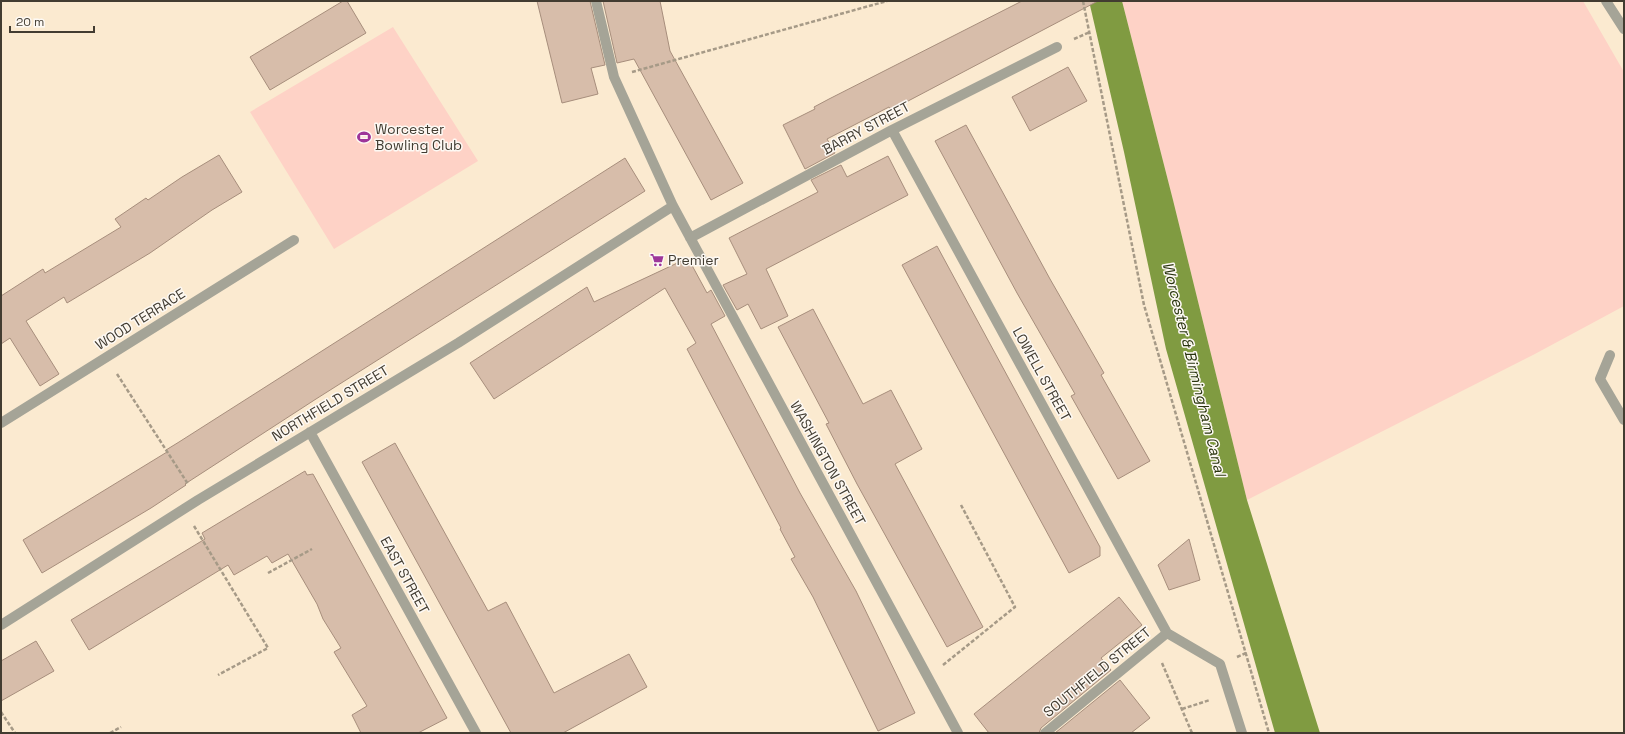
<svg xmlns="http://www.w3.org/2000/svg" width="1625" height="734" viewBox="0 0 1625 734" font-family="'Space Grotesk',sans-serif">
	<rect width="100%" height="100%" fill="#fbead0"/>
	<path fill="#fed2c6" d="M 1122,1 L 1583,1 L 1624,72 L 1624,306 L 1533,355 L 1247,500 L 1173,200 Z
		M 393,27 L 478,161 L 334,249 L 250,112 Z"/>
	<path fill="#809b41" d="M 1089,1 L 1122,1 L 1173,200 L 1247,500 L 1320,733 L 1275,733 L 1166,349 L 1124,152 Z"/>
	<path fill="#d7bdaa" stroke="#a78e7c" d="M 343,1 L 347,1 L 366,33 L 270,90 L 250,57 Z
		M 537,1 L 590,1 L 605,65 L 591,68 L 598,94 L 562,103 Z
		M 603,1 L 660,1 L 670,51 L 743,183 L 711,200 L 634,59 L 617,63 Z
		M 1022,1 L 1098,1 L 891,110 L 889,107 L 827,139 L 835,153 L 805,169 L 783,125 L 815,109 L 814,107 L 829,99 Z
		M 1068,67 L 1087,101 L 1030,131 L 1012,97 Z
		M 966,125 L 1050,279 L 1104,373 L 1101,375 L 1150,461 L 1118,479 L 1071,396 L 1075,394 L 1017,293 L 935,141 Z
		M 219,155 L 242,192 L 212,210 L 150,253 L 67,303 L 64,297 L 26,321 L 59,374 L 40,386 L 10,338 L 1,344 L 1,296 L 43,269 L 45,273 L 121,227 L 115,219 L 146,198 L 148,200 L 182,177 Z
		M 888,156 L 908,195 L 766,269 L 788,316 L 761,329 L 748,304 L 737,310 L 723,285 L 747,274 L 729,238 L 818,192 L 811,180 L 841,165 L 847,177 Z
		M 625,158 L 645,191 L 316,399 L 185,484 L 186,485 L 151,508 L 42,573 L 23,540 L 167,452 L 166,450 L 179,442 Z
		M 937,246 L 1100,547 L 1100,556 L 1069,573 L 902,265 Z
		M 688,258 L 707,293 L 711,290 L 725,316 L 711,324 L 800,493 L 856,591 L 915,713 L 878,731 L 813,597 L 791,559 L 795,557 L 780,529 L 781,528 L 687,349 L 696,343 L 665,288 L 494,399 L 470,363 L 587,287 L 594,302 Z
		M 813,309 L 863,404 L 891,390 L 922,449 L 895,464 L 983,627 L 947,647 L 857,484 L 826,424 L 829,423 L 778,327 Z
		M 395,443 L 488,611 L 506,602 L 554,693 L 629,654 L 647,687 L 563,733 L 511,733 L 362,462 Z
		M 305,471 L 307,475 L 313,474 L 447,718 L 418,733 L 361,733 L 352,715 L 367,706 L 334,652 L 341,648 L 323,619 L 317,604 L 288,554 L 272,563 L 267,556 L 234,575 L 228,565 L 89,650 L 71,620 L 205,539 L 202,533 Z
		M 1189,539 L 1200,580 L 1169,590 L 1158,565 Z
		M 1119,597 L 1142,625 L 1101,658 L 1111,670 L 1041,728 L 1039,733 L 989,733 L 974,714 Z
		M 36,641 L 54,671 L 1,701 L 1,661 Z
		M 1120,680 L 1150,718 L 1131,733 L 1055,733 Z"/>
	<g fill="none" stroke-linecap="round" stroke-linejoin="round">
		<path stroke="#a69a87" stroke-width="2.5" stroke-dasharray="4 2" stroke-linecap="butt" d="M 1083,1 L 1144,305 L 1269,733
			M 1074,39 L 1090,32
			M 632,72 L 887,1
			M 117,374 L 188,484
			M 194,526 L 268,648 L 218,675
			M 268,573 L 312,549
			M 1237,657 L 1246,653
			M 1162,663 L 1192,733
			M 943,665 L 1015,607 L 961,505
			M 1182,709 L 1210,700
			M 1,712 L 15,733
			M 110,733 L 121,727"/>
		<path stroke="#a5a497" stroke-width="10" d="M 1610,355 L 1600,379 L 1624,420"/>
		<path stroke="#a5a497" stroke-width="10" d="M 596,1 L 614,77 L 673,206 L 958,733
			M 1606,1 L 1624,29
			M 892,130 L 1167,633
			M 690,238 L 892,130 L 1057,47
			M 1,423 L 294,240
			M 310,432 L 476,733
			M 1,625 L 198,500 L 458,343 L 673,206
			M 1167,633 L 1220,664 L 1242,733
			M 1045,733 L 1167,633"/>
	</g>
	<defs>
		<g id="stadium-bare" transform="scale(1.08)"><path d="M0-5a6.5 5 0 1 0 0 10a6.5 5 0 1 0 0-10ZM-3.5-1.8h7v3.6h-7Z" fill="#9d369a" stroke="#fdf9f4" stroke-width="2.5" paint-order="stroke"/></g>
		<g id="supermarket-bare" transform="scale(1.08)"><path d="M-6-5.5h2.5l.6 2H6L4.5 2H-2.5L-4.4-4H-6ZM-1.5 3.2a1.3 1.3 0 1 0 .1 0ZM3 3.2a1.3 1.3 0 1 0 .1 0Z" fill="#9d369a" stroke="#fdf9f4" stroke-width="2.5" paint-order="stroke"/></g>
	</defs>
	<g fill-rule="evenodd">
		<use href="#stadium-bare" x="364" y="137"/>
		<use href="#supermarket-bare" x="657" y="260"/>
	</g>
	<g text-anchor="middle" stroke-width="3" stroke-linejoin="round" paint-order="stroke">
		<g font-size="14" fill="#423c31" stroke="#fdf9f4">
			<text transform="translate(866 128) rotate(-28)" y="5">BARRY STREET</text>
			<text transform="translate(140 319) rotate(-32)" y="5">WOOD TERRACE</text>
			<text transform="translate(1042 374) rotate(61)" y="5">LOWELL STREET</text>
			<text transform="translate(330 403) rotate(-31)" y="5">NORTHFIELD STREET</text>
			<text transform="translate(828 463) rotate(61)" y="5">WASHINGTON STREET</text>
			<text transform="translate(405 575) rotate(61)" y="5">EAST STREET</text>
			<text transform="translate(1097 672) rotate(-39)" y="5">SOUTHFIELD STREET</text>
		</g>
		<g font-size="14" fill="#423c31" stroke="#fdf9f4" text-anchor="start">
			<text x="375" y="134">Worcester<tspan x="375" dy="16">Bowling Club</tspan></text>
			<text x="668" y="265">Premier</text>
		</g>
		<g font-size="15" font-style="italic" fill="#29340e" stroke="#fdf9f4">
			<text transform="translate(1194 369) rotate(76)" y="5">Worcester &amp; Birmingham Canal</text>
		</g>
	</g>
	<rect width="1625" height="734" fill="none" stroke="#423c31" stroke-width="4"/>
	<path d="M10 26v6h84v-6" fill="none" stroke="#423c31" stroke-width="2"/>
	<text x="16" y="26" font-size="12" fill="#423c31" stroke="#fdf9f4" stroke-width="3" paint-order="stroke">20 m</text>
</svg>
